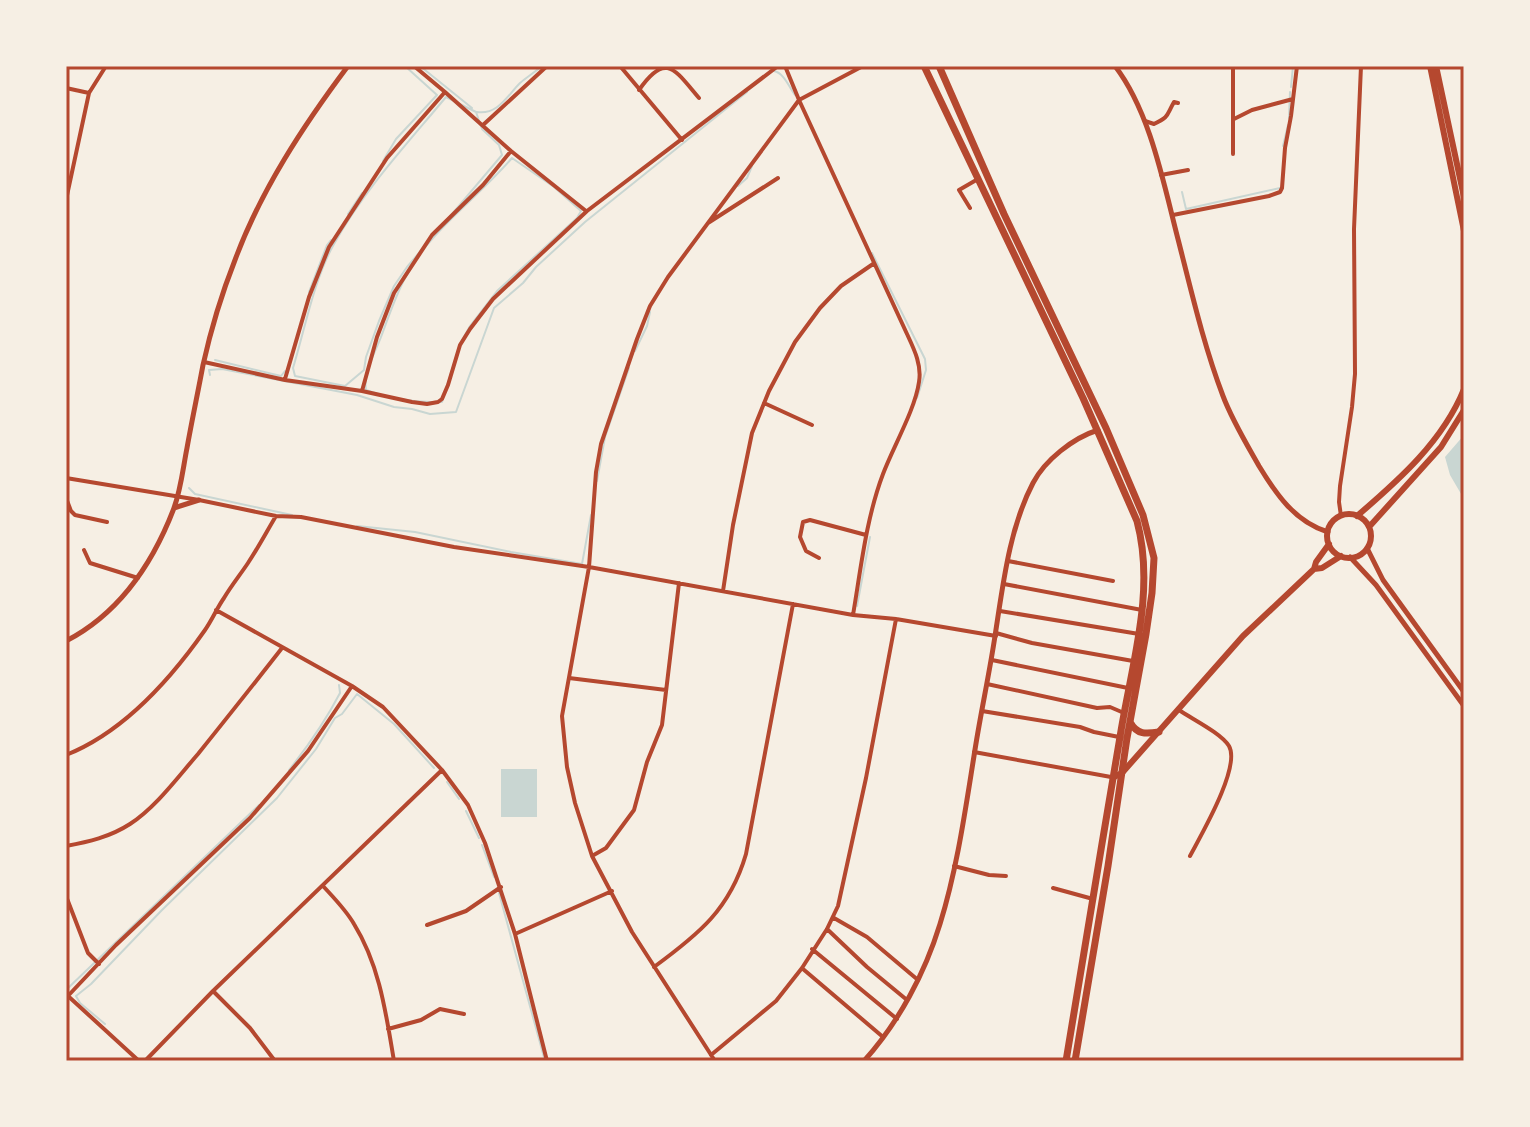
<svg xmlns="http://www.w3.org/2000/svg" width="1530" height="1127" viewBox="0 0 1530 1127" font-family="Arial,sans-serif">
	<rect width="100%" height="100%" fill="#f6efe4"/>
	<path fill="#c9d6d2" d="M 1464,435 L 1464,499 L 1450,475 L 1445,457 Z
		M 501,769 L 537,769 L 537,817 L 501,817 Z"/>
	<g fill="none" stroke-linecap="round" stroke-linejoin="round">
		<path stroke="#c9d6d2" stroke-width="2" d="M 420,66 L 472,108
			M 774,71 C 784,73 789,87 795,95
			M 1291,87 L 1293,66
			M 446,97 L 476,112 L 482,129 L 499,145 L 502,155 L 407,267 L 394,286 L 379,321 L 366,357 L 364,370 L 345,386 L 295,376 L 293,368 C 305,329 314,279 334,244 C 364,190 407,144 446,97 Z
			M 477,112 C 498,115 507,96 520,83 C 527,77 535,72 542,66
			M 1289,118 L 1290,92
			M 1283,146 L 1288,125
			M 512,158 L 554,187 L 581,211 L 577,218 L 497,291 L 470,326 L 460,344 L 442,402 C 416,403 390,399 366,390 C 363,372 375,353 381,337 C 395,299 405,268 433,238 C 458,210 488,186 512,158 Z
			M 383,161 L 396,139 L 437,95 L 405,66
			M 738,186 L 747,178 L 752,166
			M 1182,192 L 1186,209 L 1280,188
			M 348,214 L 362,193
			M 872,253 L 925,359 L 926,370 L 917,398
			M 309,292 L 327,245 L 331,240
			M 635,351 L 647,326 L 650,312
			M 215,360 L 281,376 L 285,371
			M 210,375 L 209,370 L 222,369 L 357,395 L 394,407 L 412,409 L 430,414 L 456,412 L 494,308 L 523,283 L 536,267 L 585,222 L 747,92
			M 597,481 L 605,437 L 629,368
			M 189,488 L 195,494 L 292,515
			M 357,526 L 415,532 L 511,552 L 582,564 L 591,515
			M 857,606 L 870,537
			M 289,770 C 308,746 326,720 340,693 L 339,685
			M 447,782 L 459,799
			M 466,811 L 479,838
			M 482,845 L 494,877
			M 499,893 L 545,1061
			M 66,990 L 259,805
			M 105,1024 L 80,1003 L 76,996 L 91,984 L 162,910 L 277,798 L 316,749 L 335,718 L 342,714 L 357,694 L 394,724 L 434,768"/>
		<path stroke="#b5482f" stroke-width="4" d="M 414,66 L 445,92 L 511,151 L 586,211
			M 620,66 L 682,140
			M 785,66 L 799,100 L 907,334 C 914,349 922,365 919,382 C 915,410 893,447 883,474 C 866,519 861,568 853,615
			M 1233,66 L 1233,154
			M 66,88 L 89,93
			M 639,90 C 666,51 675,70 699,98
			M 1234,119 L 1252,110 L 1293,99
			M 1145,121 L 1154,124 C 1170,116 1166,116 1174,102 L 1178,103
			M 483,125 L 547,66
			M 1161,175 L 1188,170
			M 66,200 L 89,93 L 106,66
			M 970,208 L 959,190 L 978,179
			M 1173,215 L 1269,196 L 1280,192 L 1282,188 L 1285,148 L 1291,116 L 1297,66
			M 708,223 L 778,178
			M 204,362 L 285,380 L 362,391 L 412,402 L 427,404 L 438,402 L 442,399 L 448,385 L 460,345 L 470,329 L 493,299 L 587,211 L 778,66
			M 285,379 L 309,297 L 329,247 L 387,158 L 445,92
			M 362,391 L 377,337 L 394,293 L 432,235 L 483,185 L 511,151
			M 764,403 L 812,425
			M 66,478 L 199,500 L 276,516 L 301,517 L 454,547 L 589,567 L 853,615 L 896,619 L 996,636
			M 66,498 L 71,511 L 75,515 L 107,522
			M 1341,516 L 1339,502 L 1340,486 L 1352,407 L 1355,374 L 1354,229 L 1361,66
			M 84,550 L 90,563 L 138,578
			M 819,558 L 806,551 L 800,537 L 803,522 L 810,520 L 866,535
			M 1008,561 L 1113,581
			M 1004,584 L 1142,610
			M 723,591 L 733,525 L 752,433 L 769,391 L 795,342 L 820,308 L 841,286 L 873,264
			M 216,610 L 352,686 L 383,707 L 442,770 L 468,805 L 485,843 L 515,934 L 547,1061
			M 1000,611 L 1139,634
			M 996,633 L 1032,643 L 1133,661
			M 992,660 L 1128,688
			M 569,678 L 666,690
			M 987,684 L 1097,708 L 1110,707 L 1124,713
			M 1179,710 C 1192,719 1221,733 1229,746 C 1241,767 1201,835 1190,856
			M 982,711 L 1080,727 L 1094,732 L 1119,737
			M 974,752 L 1111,777
			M 66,755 C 124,732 170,680 205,630 C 212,620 217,608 224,598 C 231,586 240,575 248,563 C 258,548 267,531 276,516
			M 66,846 C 88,842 110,837 130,824 C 156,807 177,778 198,754 C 226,719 254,684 282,648
			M 592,856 L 606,848 L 634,810 L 647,762 L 662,725 L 679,583
			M 954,866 L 989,875 L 1006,876
			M 323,886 C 334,898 346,910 354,924 C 380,966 386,1014 394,1061
			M 1053,888 L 1093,899
			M 66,896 L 88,953 L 99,964
			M 834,918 L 867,937 L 918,980
			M 427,925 L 466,911 L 501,887
			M 827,929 L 867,967 L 907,1000
			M 515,934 L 612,891
			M 812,949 L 897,1019
			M 654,967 C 699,934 730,909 746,854 L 793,604
			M 803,969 L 883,1037
			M 213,991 L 250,1028 L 275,1061
			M 68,996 L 139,1061
			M 66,998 L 116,945 L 250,818 L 308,751 L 352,686
			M 388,1029 L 421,1020 L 440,1009 L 464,1014
			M 711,1055 L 776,1001 L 802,968 L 827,929 L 838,906 L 866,778 L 896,619
			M 145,1061 L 213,991 L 442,770
			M 715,1061 L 632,932 L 592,856 L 575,803 L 567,767 L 562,716 L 589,567 L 596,472 L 601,444 L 637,339 L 650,306 L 668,277 L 799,100 L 863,66"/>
		<path stroke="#b5482f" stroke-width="5" d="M 1115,66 C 1151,113 1164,186 1179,243 C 1192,294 1204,346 1223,396 C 1232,420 1246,443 1259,466 C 1276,494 1295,522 1328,532
			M 174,508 L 199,500
			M 1367,548 L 1383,580 L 1464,692
			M 1350,557 L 1376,585 L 1464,706
			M 66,641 C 120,613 153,563 174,508 C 181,489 183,468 187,448 C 192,420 198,392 203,365 C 211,329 222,293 235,260 C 261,190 303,126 348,66
			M 864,1061 C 899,1022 925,973 940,924 C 957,869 965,812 974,756 C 980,716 989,676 995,636 C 1003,585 1009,529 1033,483 C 1045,460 1073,438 1098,430"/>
		<path stroke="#b5482f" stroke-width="6" d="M 1430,66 L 1464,231
			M 1436,66 L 1464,197
			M1327 536a22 22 0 1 1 44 0a22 22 0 1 1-44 0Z
			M 1357,516 C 1399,480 1443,441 1464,389
			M 1369,527 L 1441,447 L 1464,410
			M 1314,569 L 1322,568 L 1341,556
			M 1114,777 L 1122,773 L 1243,636 L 1314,569 L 1316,562 L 1329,544"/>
		<path stroke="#b5482f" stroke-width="7" d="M 924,66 L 1083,398 L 1137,521 C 1156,592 1131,666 1120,737 C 1102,845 1083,953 1066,1061
			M 939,66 L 1004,214 L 1106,428 L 1143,515 L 1154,558 L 1152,593 L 1146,634 L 1127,738 L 1108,866 L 1075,1061
			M 1130,722 C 1137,735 1146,734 1159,732"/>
	</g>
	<rect width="1530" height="1127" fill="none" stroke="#f6efe4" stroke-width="136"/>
	<rect x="68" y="68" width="1394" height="991" fill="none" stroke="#b5482f" stroke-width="3"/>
</svg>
